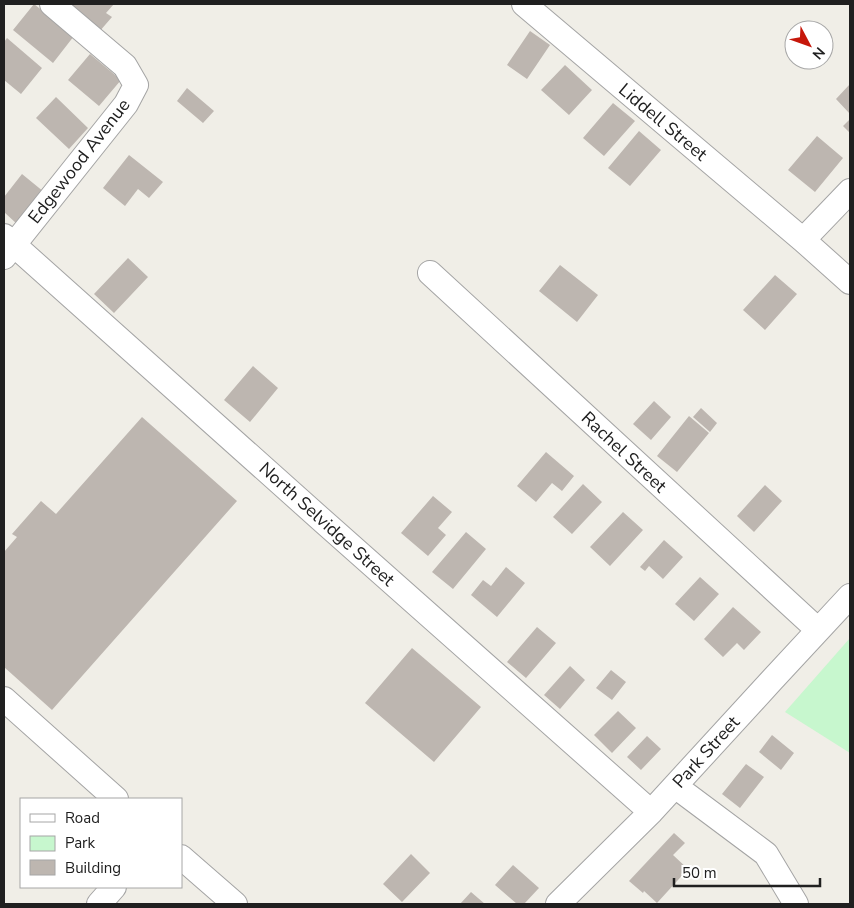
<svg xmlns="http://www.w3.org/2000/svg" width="854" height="908" viewBox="0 0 854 908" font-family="'Nunito Sans',sans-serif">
	<rect width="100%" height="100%" fill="#f0eee7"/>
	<path fill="#c7f7ce" d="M 850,638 L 850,753 L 785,712 Z"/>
	<path fill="#bdb6b0" d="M 34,4 L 74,36 L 53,63 L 13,30 Z
		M 64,4 L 114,4 L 106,13 L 112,17 L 99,32 Z
		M 530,31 L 550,45 L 527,79 L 507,65 Z
		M 7,38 L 42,68 L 21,94 L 4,80 L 4,42 Z
		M 90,54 L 121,80 L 99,106 L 68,80 Z
		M 565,65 L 592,90 L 569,115 L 541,90 Z
		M 850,84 L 850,114 L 836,99 Z
		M 187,88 L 214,111 L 203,123 L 177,101 Z
		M 56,97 L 88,128 L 69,149 L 36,118 Z
		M 613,103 L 635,121 L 604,156 L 583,138 Z
		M 850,119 L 850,133 L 843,126 Z
		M 639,131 L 661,150 L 630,186 L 608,168 Z
		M 817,136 L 843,158 L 815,192 L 788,170 Z
		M 129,155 L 163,182 L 149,198 L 138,189 L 125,206 L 103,188 Z
		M 22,174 L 44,192 L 17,224 L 4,212 L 4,197 Z
		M 128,258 L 148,277 L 114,313 L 94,294 Z
		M 560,265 L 598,295 L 577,322 L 539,291 Z
		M 775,275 L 797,294 L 765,330 L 743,310 Z
		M 253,366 L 278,388 L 250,422 L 224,400 Z
		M 654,401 L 671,417 L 651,440 L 633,424 Z
		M 701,408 L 717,423 L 710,432 L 693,417 Z
		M 689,416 L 709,433 L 677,472 L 657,456 Z
		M 142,417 L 237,501 L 52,710 L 4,667 L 4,552 L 17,537 L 12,534 L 41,501 L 56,514 Z
		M 546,452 L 574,476 L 562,491 L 552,483 L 536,502 L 517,486 Z
		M 583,484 L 602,502 L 572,534 L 553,517 Z
		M 765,485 L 782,501 L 754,532 L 737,516 Z
		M 433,496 L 452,512 L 438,528 L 446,535 L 428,556 L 401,533 Z
		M 623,512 L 643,530 L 610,566 L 590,547 Z
		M 466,532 L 486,549 L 453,589 L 432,572 Z
		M 664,540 L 683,557 L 663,579 L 649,566 L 645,571 L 640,567 Z
		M 506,567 L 525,583 L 497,617 L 471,595 L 483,580 L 491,586 Z
		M 700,577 L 719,594 L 694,621 L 675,604 Z
		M 733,607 L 761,632 L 744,650 L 737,643 L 723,657 L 704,639 Z
		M 537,627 L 556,643 L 526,678 L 507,662 Z
		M 412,648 L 481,707 L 434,762 L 365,703 Z
		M 570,666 L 585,680 L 560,709 L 544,695 Z
		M 611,670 L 626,682 L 612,700 L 596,688 Z
		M 618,711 L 636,728 L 612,753 L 594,735 Z
		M 772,735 L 794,753 L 781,770 L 759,752 Z
		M 647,736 L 661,749 L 641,770 L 627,757 Z
		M 746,764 L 764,777 L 740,808 L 722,794 Z
		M 674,833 L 685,843 L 673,855 L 688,869 L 657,903 L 644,891 L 643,893 L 629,881 Z
		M 411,854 L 430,873 L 402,902 L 383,884 Z
		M 513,865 L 539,888 L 524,904 L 517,904 L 495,885 Z
		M 471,892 L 485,904 L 460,904 Z"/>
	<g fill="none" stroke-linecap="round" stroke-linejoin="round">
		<g stroke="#a4a4a4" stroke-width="26">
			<path id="minor" d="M 524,4 L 803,240 L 850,282
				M 4,236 L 324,522 L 651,812
				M 803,240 L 850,191
				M 4,257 L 126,104 L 136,85 L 125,66 L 52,4
				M 430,273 L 818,630
				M 4,699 L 116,799
				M 675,786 L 766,854 L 796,904
				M 181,857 L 235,904
				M 99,904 L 114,887
				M 558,904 L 651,812 L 772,680 L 850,596"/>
		</g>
		<use href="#minor" stroke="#fff" stroke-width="24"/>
	</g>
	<g text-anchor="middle" stroke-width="4.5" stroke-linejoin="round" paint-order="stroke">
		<g font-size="18" fill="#202020" stroke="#fff">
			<text transform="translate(663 122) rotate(40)" y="6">Liddell Street</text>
			<text transform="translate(79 161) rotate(-52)" y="6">Edgewood Avenue</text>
			<text transform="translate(624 452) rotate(43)" y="6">Rachel Street</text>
			<text transform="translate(327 524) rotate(42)" y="6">North Selvidge Street</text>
			<text transform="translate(706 752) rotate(-48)" y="6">Park Street</text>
		</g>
	</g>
	<rect width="854" height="908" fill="none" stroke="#202020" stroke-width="10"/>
	<rect x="20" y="798" width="162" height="90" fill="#ffffff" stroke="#a6a6a6"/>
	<rect x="30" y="814" width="25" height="8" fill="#ffffff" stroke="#a6a6a6"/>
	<text x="65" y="823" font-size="15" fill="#202020">Road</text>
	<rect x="30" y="836" width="25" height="15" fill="#c7f7ce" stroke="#a6a6a6"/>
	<text x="65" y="848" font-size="15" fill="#202020">Park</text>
	<rect x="30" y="860" width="25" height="15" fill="#bdb6b0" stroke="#a6a6a6"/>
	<text x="65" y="873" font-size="15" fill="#202020">Building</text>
	<g transform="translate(809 45) rotate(131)"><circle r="24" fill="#ffffff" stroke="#a6a6a6"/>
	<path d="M0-4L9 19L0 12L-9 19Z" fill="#c6170a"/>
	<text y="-8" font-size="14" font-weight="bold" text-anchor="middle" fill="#202020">N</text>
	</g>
	<path d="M674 878v8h146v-8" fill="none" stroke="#202020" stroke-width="2.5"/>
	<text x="682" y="878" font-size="15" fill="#202020" stroke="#ffffff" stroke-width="4" paint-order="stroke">50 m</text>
</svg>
